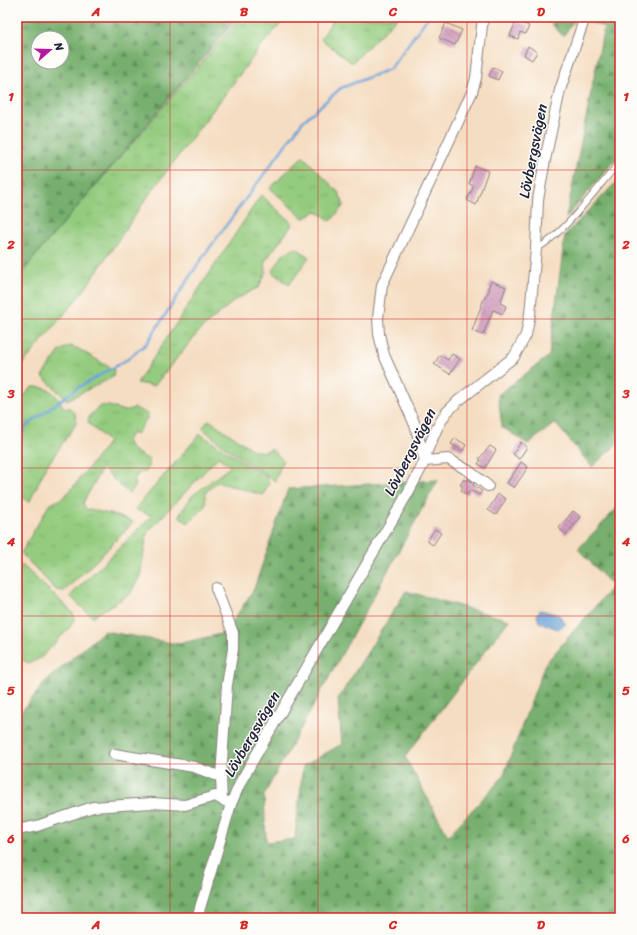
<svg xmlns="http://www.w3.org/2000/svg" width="637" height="935" viewBox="0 0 637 935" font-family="Sriracha,sans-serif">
	<defs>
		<pattern id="grass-tufts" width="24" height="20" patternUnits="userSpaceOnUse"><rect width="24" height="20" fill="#94cc7f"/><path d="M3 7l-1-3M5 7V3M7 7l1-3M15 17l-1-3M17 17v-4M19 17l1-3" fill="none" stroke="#7faf6f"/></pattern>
		<pattern id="forest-firs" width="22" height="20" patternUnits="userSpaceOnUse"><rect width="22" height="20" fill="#77b06e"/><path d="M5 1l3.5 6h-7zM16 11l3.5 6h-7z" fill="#618f5c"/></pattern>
		<pattern id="building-back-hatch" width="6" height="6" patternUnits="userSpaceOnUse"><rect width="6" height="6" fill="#d29cbe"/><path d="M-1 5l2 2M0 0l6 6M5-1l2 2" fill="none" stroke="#aa7f9c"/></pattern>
	</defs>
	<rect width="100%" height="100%" fill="#fdfcf7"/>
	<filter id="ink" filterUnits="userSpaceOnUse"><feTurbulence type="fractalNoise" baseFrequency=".025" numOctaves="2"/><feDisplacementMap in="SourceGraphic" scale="8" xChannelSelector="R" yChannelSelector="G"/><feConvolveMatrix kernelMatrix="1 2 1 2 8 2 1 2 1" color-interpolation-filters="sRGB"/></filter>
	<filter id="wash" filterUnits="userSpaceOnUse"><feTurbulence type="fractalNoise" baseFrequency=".012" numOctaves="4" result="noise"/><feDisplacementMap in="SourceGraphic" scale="16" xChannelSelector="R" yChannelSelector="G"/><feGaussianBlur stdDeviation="0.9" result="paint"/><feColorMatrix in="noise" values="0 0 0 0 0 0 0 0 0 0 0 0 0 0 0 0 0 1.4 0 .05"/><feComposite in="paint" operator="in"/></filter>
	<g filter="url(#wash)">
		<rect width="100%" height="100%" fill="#f5ddc1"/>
		<path fill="url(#grass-tufts)" stroke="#5b775d" d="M 241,17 L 287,17 L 262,45 L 148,196 L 85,289 L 17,371 L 17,280 L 36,255 Z
			M 335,17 L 398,17 L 352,63 L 321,39 Z
			M 303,156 L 339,193 L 344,205 L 331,221 L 316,211 L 304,219 L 270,188 Z
			M 261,195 L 293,224 L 265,261 L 266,272 L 259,287 L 235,300 L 201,329 L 154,386 L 137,383 Z
			M 297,248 L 309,257 L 289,285 L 272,272 L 284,253 Z
			M 69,346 L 77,348 L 114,370 L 113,377 L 67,400 L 42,376 L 60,351 Z
			M 32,387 C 51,387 54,392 64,408 L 70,408 L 75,413 L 76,424 L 46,467 L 29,503 L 17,492 L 17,404 Z
			M 100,406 L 109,406 L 124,411 L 135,408 L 149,415 L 136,435 L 132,433 L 127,440 L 131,449 L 149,460 L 149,466 L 146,472 L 139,473 L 134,480 L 135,487 L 129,494 L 102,468 L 83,503 L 86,509 L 114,515 L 133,522 L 99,558 L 64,591 L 56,590 L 21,553 L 49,505 L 61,499 L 69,492 L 109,442 L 88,423 L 89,416 Z
			M 209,420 L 253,450 L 264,452 L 271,449 L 283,460 L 275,481 L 221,444 L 202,428 Z
			M 200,434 L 267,477 L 269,483 L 263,495 L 217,482 L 206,492 L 205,506 L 188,523 L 179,516 L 192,496 L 231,466 L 218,457 L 147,533 L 140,576 L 130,594 L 92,617 L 70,596 L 152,516 L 135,509 Z
			M 17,566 L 23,566 L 72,612 L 75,618 L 70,627 L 41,658 L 29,663 L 17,658 Z"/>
		<path fill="url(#forest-firs)" stroke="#4c6954" fill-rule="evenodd" d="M 17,17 L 238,17 L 36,255 L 17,280 ZM 38,38 L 62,38 L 62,62 L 38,62 Z
			M 545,17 L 620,17 L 620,154 L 566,218 L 604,27 L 576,18 L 563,36 Z
			M 620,178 L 620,441 L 592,467 L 555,423 L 528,444 L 502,427 L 498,395 L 549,356 L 565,235 Z
			M 438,480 L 264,795 L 266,842 L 295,839 L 303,766 L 342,744 L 338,699 L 406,591 L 509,620 L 405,757 L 448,836 L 503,777 L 545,664 L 613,586 L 578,549 L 620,505 L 620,918 L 17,918 L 17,717 L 46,681 L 104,631 L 177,644 L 225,633 L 254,589 L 288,489 Z"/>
		<path fill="#69a3d8" stroke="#46628a" d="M 540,610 L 559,615 L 566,624 L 558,629 L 539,622 L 537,615 Z"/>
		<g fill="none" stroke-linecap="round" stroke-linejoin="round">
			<path stroke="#69a3d8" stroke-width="2.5" d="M 17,445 L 25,427 L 76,389 L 128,359 L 147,343 L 200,261 L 303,121 L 341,88 L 390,69 L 428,17"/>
		</g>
		<g id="blocks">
			<path fill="url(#building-back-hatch)" d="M 516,21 L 529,26 L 526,34 L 520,32 L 518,39 L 510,36 Z
				M 446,23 L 462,30 L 455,45 L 439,38 Z
				M 528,46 L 537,52 L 532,60 L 524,55 Z
				M 493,67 L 502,71 L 498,80 L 489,76 Z
				M 475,166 L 488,171 L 476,205 L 467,200 L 474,186 L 469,184 Z
				M 491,281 L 506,287 L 500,303 L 506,306 L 503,314 L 493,310 L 483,335 L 472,331 L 483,301 L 490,289 L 488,288 Z
				M 452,354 L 460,359 L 450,374 L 434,364 L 440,355 L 448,360 Z
				M 455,438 L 466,445 L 463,451 L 451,444 Z
				M 521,442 L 527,447 L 519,459 L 513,454 Z
				M 490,446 L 496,450 L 485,468 L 478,464 L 481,460 L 479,459 Z
				M 521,462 L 528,467 L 514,488 L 507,483 Z
				M 464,479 L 466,481 L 468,479 L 474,483 L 473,485 L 482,491 L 479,495 L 470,490 L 467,495 L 461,491 L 463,486 L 460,485 Z
				M 498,494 L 506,499 L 496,515 L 488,510 Z
				M 573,511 L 581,517 L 566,535 L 559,528 Z
				M 435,529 L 441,533 L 433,545 L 427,541 Z"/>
		</g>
	</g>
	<g filter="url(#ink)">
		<use href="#blocks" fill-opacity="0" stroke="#8c807e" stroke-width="1"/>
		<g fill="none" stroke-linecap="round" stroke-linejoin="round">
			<g stroke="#8c807e" stroke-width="7">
				<path id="lane" d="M 536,249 C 563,236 599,185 620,162"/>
			</g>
			<g stroke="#8c807e" stroke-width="12">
				<path id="street" d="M 483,17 L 476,78 L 472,92 L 382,285 L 378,318 L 379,334 L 384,355 L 415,425 L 425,461 L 448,459 L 469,471 L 488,486
					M 216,588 L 233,633 L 233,649 L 227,685 L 221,777 L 222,800
					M 114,754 L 194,767 L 221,777
					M 17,830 L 37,826 L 93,807 L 152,803 L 185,805 L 215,796 L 231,804
					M 197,918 L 231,804 L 241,781 L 409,491 L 425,461 L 427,451 L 437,428 L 446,413 L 458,401 L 514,357 L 526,335 L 530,314 L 536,249 L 538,200 L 545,160 L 560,90 L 585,17"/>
			</g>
			<use href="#lane" stroke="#fff" stroke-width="5"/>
			<use href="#street" stroke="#fff" stroke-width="10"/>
		</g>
	</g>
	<path fill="none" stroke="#d62828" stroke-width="1" stroke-opacity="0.55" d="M 170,17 L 170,918M 318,17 L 318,918M 467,17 L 467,918M 17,170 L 620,170M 17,319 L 620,319M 17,468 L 620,468M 17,616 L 620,616M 17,764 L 620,764"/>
	<g text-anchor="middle" stroke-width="3" stroke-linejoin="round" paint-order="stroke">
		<g font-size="15" fill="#22223b" stroke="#fdfcf7">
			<text transform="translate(533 151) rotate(-79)" y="5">Lövbergsvägen</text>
			<text transform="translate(410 452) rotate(-63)" y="5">Lövbergsvägen</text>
			<text transform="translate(252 734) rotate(-60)" y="5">Lövbergsvägen</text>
		</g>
	</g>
	<rect width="637" height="935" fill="none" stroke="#fdfcf7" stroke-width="44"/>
	<g transform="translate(50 50) rotate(70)"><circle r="19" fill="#fdfcf7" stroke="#a5a5ac"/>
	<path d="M0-3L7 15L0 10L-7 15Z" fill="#b5179e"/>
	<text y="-6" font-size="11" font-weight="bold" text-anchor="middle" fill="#22223b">N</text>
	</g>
	<rect x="22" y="22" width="593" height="891" fill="none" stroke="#d62828" stroke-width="1.5"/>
	<g font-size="13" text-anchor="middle" font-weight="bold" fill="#d62828">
		<text x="96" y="16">A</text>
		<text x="244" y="16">B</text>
		<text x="393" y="16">C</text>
		<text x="541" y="16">D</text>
		<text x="11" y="101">1</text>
		<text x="626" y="101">1</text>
		<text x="11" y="249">2</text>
		<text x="626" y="249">2</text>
		<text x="11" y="398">3</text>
		<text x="626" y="398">3</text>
		<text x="11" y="546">4</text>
		<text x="626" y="546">4</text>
		<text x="11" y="695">5</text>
		<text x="626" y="695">5</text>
		<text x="11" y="843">6</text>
		<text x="626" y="843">6</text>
		<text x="96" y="929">A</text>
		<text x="244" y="929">B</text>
		<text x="393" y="929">C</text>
		<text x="541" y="929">D</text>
	</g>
</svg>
